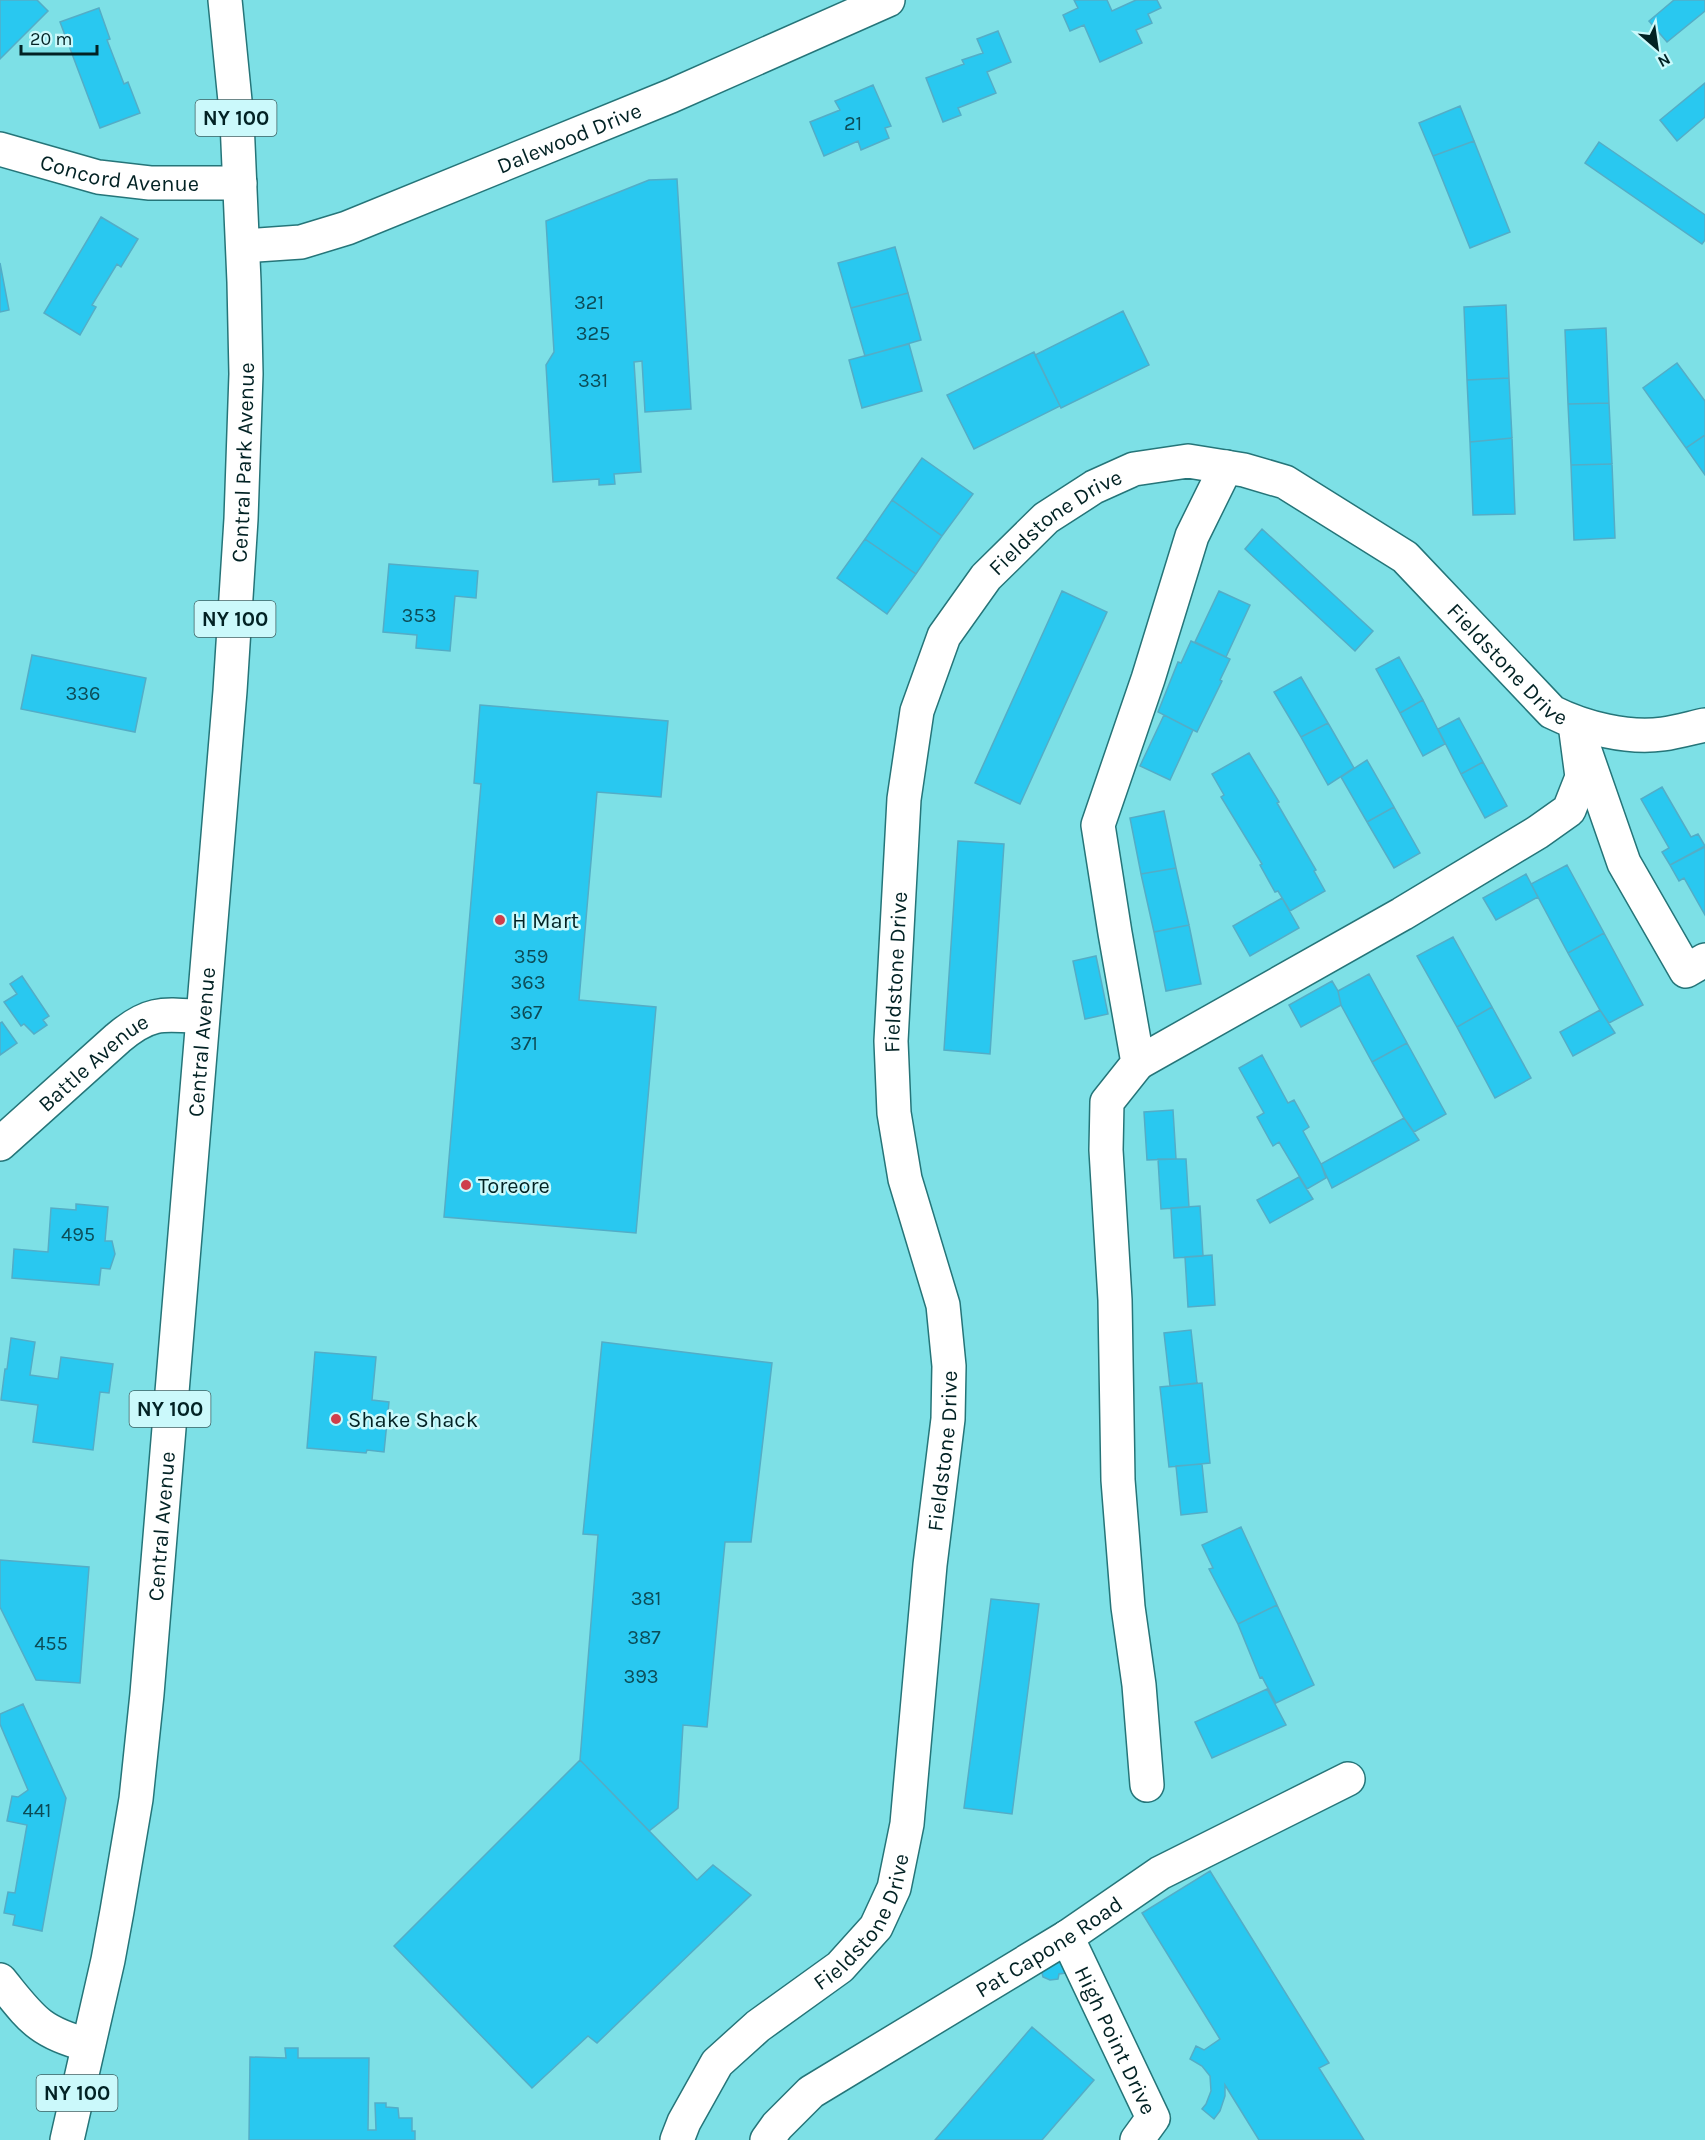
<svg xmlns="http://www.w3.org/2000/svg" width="1705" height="2140" viewBox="0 0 1705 2140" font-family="Karla,sans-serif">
	<rect width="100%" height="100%" fill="#7de0e6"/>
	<path fill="#29c8f0" stroke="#53adc7" stroke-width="1.5" d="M 0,0 L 37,0 L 48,11 L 0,59 Z
		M 1074,0 L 1107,0 L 1112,11 L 1136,0 L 1157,0 L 1161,8 L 1148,14 L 1152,23 L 1136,30 L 1142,43 L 1100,62 L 1084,25 L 1070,31 L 1063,15 L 1078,8 Z
		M 1674,0 L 1705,0 L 1705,11 L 1667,42 L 1649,21 Z
		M 99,8 L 110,39 L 107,40 L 124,84 L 128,82 L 140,113 L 100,128 L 60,22 Z
		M 998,31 L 1011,62 L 987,72 L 996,93 L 958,108 L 961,115 L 943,122 L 926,78 L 964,64 L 962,60 L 983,53 L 977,39 Z
		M 1705,83 L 1705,117 L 1677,141 L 1660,120 Z
		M 873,85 L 891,126 L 885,128 L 889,138 L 861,150 L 858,141 L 824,156 L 810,122 L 840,110 L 835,101 Z
		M 1460,106 L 1474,141 L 1433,156 L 1419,123 Z
		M 1474,141 L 1510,232 L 1470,248 L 1433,156 Z
		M 1599,142 L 1705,215 L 1705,240 L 1702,244 L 1585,163 Z
		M 677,179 L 691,409 L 645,412 L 642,361 L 634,362 L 641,472 L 614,474 L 615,484 L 599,485 L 599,479 L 553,482 L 546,365 L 554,352 L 546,221 L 649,180 Z
		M 101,217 L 138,239 L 121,267 L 117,264 L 92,305 L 96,307 L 80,335 L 44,313 Z
		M 895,247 L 908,293 L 851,308 L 838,263 Z
		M 0,263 L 9,310 L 0,312 Z
		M 908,293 L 921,340 L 865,356 L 851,308 Z
		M 1506,305 L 1509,378 L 1467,380 L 1464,307 Z
		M 1123,311 L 1149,365 L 1061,408 L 1035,355 Z
		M 1606,328 L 1609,403 L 1568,404 L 1565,330 Z
		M 909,344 L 922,391 L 862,408 L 849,360 Z
		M 1034,352 L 1060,406 L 974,449 L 947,395 Z
		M 1677,363 L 1705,401 L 1705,435 L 1686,448 L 1643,388 Z
		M 1509,378 L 1512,438 L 1470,442 L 1467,380 Z
		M 1609,403 L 1612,464 L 1571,465 L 1568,404 Z
		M 1705,435 L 1705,475 L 1686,448 Z
		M 1512,438 L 1515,514 L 1473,515 L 1470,442 Z
		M 922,458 L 973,494 L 942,536 L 892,500 Z
		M 1612,464 L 1615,538 L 1574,540 L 1571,465 Z
		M 892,500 L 942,536 L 916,574 L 865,539 Z
		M 1262,529 L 1373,631 L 1355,651 L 1245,549 Z
		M 865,539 L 916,574 L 887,614 L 837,578 Z
		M 389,564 L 478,571 L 476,598 L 455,596 L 450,651 L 416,648 L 417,635 L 383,632 Z
		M 1062,591 L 1107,612 L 1020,804 L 975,783 Z
		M 1219,591 L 1250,605 L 1226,657 L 1195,642 Z
		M 1191,641 L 1230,659 L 1220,680 L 1222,681 L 1197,732 L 1158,712 L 1178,662 L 1181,663 Z
		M 32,655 L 146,678 L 135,732 L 21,709 Z
		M 1399,657 L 1423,700 L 1400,713 L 1376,669 Z
		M 1301,677 L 1328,723 L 1301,737 L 1274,692 Z
		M 1423,700 L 1445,744 L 1423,756 L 1400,713 Z
		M 480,705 L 668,721 L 661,797 L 597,792 L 579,1000 L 656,1007 L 636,1233 L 444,1217 L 481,784 L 474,783 Z
		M 1164,715 L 1193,730 L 1170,780 L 1140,766 Z
		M 1459,718 L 1483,762 L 1461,774 L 1438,729 Z
		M 1328,723 L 1354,768 L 1328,785 L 1301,737 Z
		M 1249,753 L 1279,802 L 1277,803 L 1316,870 L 1314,871 L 1325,891 L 1290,911 L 1278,891 L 1275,892 L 1260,865 L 1262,864 L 1221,797 L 1224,795 L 1212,774 Z
		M 1367,760 L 1394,807 L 1367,822 L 1341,777 Z
		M 1483,762 L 1507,806 L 1485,818 L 1461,774 Z
		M 1662,787 L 1691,837 L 1698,834 L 1705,846 L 1670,865 L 1662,852 L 1669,848 L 1641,799 Z
		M 1394,807 L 1420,853 L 1394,868 L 1367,822 Z
		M 1164,811 L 1176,868 L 1141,874 L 1130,818 Z
		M 958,841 L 1004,844 L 990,1054 L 944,1050 Z
		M 1705,847 L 1705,915 L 1684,878 L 1679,881 L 1670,865 Z
		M 1567,865 L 1604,933 L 1568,953 L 1531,884 Z
		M 1176,868 L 1189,925 L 1154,932 L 1141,874 Z
		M 1526,874 L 1538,897 L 1496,920 L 1483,898 Z
		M 1282,898 L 1299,928 L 1250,956 L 1233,926 Z
		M 1189,925 L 1201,984 L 1166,991 L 1154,932 Z
		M 1604,933 L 1643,1005 L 1609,1023 L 1600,1010 L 1568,953 Z
		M 1453,937 L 1492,1007 L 1457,1027 L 1417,956 Z
		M 1096,956 L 1108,1014 L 1085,1019 L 1073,961 Z
		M 1369,974 L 1407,1043 L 1372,1062 L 1341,1005 L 1338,991 Z
		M 22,976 L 49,1016 L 43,1020 L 47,1025 L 34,1034 L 24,1024 L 21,1026 L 4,1002 L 17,994 L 10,984 Z
		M 1332,981 L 1338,991 L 1341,1005 L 1301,1027 L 1289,1005 Z
		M 1492,1007 L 1531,1078 L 1495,1098 L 1457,1027 Z
		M 1600,1010 L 1615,1033 L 1573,1056 L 1560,1032 Z
		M 2,1022 L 17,1043 L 0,1055 L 0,1023 Z
		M 1407,1043 L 1446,1114 L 1414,1132 L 1404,1118 L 1372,1062 Z
		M 1262,1055 L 1288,1103 L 1294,1100 L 1309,1127 L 1303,1131 L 1321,1164 L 1326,1178 L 1307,1189 L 1279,1142 L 1273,1146 L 1257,1117 L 1264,1113 L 1239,1068 Z
		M 1173,1110 L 1176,1159 L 1147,1160 L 1144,1112 Z
		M 1404,1118 L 1419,1140 L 1332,1188 L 1321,1164 Z
		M 1158,1159 L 1186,1159 L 1189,1207 L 1161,1209 Z
		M 1299,1177 L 1313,1199 L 1270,1223 L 1257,1200 Z
		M 76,1204 L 108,1207 L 105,1241 L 112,1241 L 115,1254 L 110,1269 L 101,1268 L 99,1285 L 12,1278 L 14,1249 L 48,1252 L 51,1208 L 76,1210 Z
		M 1200,1206 L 1203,1256 L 1174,1258 L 1171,1208 Z
		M 1212,1255 L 1215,1305 L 1188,1307 L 1185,1257 Z
		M 1191,1330 L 1197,1383 L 1170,1386 L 1164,1333 Z
		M 11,1338 L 35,1342 L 30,1375 L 58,1379 L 61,1357 L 113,1364 L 109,1393 L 100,1392 L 93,1450 L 33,1442 L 38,1405 L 1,1400 L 5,1369 L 7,1369 Z
		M 602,1342 L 772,1363 L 751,1542 L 725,1542 L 707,1727 L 683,1725 L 678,1808 L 649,1831 L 580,1760 L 598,1535 L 583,1534 Z
		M 315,1352 L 376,1357 L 372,1400 L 389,1402 L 384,1452 L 367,1450 L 366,1453 L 307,1448 Z
		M 1202,1383 L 1210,1463 L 1169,1467 L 1160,1387 Z
		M 1202,1464 L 1207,1512 L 1181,1515 L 1176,1466 Z
		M 1241,1527 L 1277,1605 L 1238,1624 L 1209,1569 L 1213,1568 L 1202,1545 Z
		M 0,1560 L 89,1567 L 80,1683 L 36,1680 L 0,1607 Z
		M 991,1599 L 1039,1604 L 1012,1814 L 964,1808 Z
		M 1277,1605 L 1314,1685 L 1276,1703 L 1262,1677 L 1260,1678 L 1238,1624 Z
		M 1267,1689 L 1286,1725 L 1212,1758 L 1195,1722 Z
		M 23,1704 L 66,1798 L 42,1931 L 13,1925 L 15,1915 L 4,1913 L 8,1892 L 15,1893 L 27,1825 L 7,1821 L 12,1796 L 18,1797 L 28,1790 L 0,1724 L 0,1714 Z
		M 580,1760 L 697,1880 L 713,1865 L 751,1895 L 597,2043 L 588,2036 L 532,2088 L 394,1946 Z
		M 1210,1871 L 1329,2063 L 1319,2068 L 1364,2140 L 1259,2140 L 1225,2085 L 1225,2096 L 1220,2111 L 1214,2119 L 1202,2109 L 1206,2104 L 1211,2091 L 1210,2076 L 1202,2066 L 1190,2059 L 1196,2046 L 1204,2050 L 1220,2039 L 1142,1913 Z
		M 1053,1960 L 1058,1963 L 1071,1960 L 1073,1972 L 1059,1974 L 1058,1979 L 1050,1980 L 1043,1977 L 1041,1969 Z
		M 1032,2027 L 1094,2080 L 1042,2140 L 935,2140 Z
		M 285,2048 L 298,2048 L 298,2058 L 369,2058 L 368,2130 L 376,2130 L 375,2103 L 386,2103 L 386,2107 L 398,2108 L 399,2118 L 412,2118 L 412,2131 L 415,2131 L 415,2140 L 249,2140 L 250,2057 L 286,2058 Z"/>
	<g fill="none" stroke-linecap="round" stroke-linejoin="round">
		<g stroke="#257579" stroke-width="36">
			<g id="minor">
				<path id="s1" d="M 0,149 L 98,177 L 150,183 L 240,183"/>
				<path id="s2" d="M 243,246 L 301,242 L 347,228 L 671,96 L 888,0"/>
				<path d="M 1585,751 L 1624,863 L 1686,971 L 1705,960"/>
				<path d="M 1138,1063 L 1402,914 L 1538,832 L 1569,810 L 1582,777 L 1575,724"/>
				<path id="s3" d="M 0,1144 L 118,1038 C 150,1011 163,1014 202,1017"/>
				<path d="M 1147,1785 L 1139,1685 L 1128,1607 L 1118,1480 L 1115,1300 L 1106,1150 L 1107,1102 L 1138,1063 L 1115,933 L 1098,825 L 1148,679 L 1192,536 L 1226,467"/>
				<path id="s4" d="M 1067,1937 L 1153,2118 L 1137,2140"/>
				<path d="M 0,1980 C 31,2018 38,2032 88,2045"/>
				<path id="s5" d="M 677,2140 L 684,2122 L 717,2063 L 758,2026 L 840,1967 L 876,1927 L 894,1888 L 907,1824 L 930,1565 L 948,1419 L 949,1366 L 943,1305 L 905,1179 L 894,1113 L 891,1041 L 904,799 L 917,711 L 944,636 L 986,577 L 1046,518 L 1094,487 L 1134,469 L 1188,461 L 1244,470 L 1285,482 L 1405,557 L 1552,712 C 1584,728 1628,739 1663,734 C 1677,732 1691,728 1705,725"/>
				<path id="s6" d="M 767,2140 L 777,2126 L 811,2092 L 1067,1937 L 1160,1873 L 1348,1779"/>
			</g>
		</g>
		<g stroke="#257579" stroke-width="36">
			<g id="major">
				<path id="s7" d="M 67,2140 L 108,1960 L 117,1911 L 136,1799 L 147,1694 L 230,691 L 241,519 L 246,374 L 244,282 L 237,121 L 225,0"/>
			</g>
		</g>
		<use href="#minor" stroke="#fff" stroke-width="33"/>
		<use href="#major" stroke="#fff" stroke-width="33"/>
	</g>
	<g fill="#ce3e4b" stroke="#cbf9fb" stroke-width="2">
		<circle cx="500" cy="920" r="6"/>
		<circle cx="466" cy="1185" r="6"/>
		<circle cx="336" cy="1419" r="6"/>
	</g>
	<g text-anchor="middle" stroke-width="5" stroke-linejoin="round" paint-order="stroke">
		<g font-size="20" fill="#0c4c57">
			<text x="853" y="130">21</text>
			<text x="589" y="309">321</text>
			<text x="593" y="340">325</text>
			<text x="593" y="387">331</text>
			<text x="419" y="622">353</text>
			<text x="83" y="700">336</text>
			<text x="531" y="963">359</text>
			<text x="528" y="989">363</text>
			<text x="526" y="1019">367</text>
			<text x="524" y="1050">371</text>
			<text x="78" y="1241">495</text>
			<text x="646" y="1605">381</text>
			<text x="644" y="1644">387</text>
			<text x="51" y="1650">455</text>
			<text x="641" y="1683">393</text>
			<text x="37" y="1817">441</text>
		</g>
		<g fill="#cbf9fb" stroke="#3e6264" stroke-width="1.5">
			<rect x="195.5" y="100" width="81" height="36" rx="4.5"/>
			<rect x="194.5" y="601" width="81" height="36" rx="4.5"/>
			<rect x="129.5" y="1391" width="81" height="36" rx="4.5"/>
			<rect x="36.5" y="2075" width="81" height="36" rx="4.5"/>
		</g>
		<g font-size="21" font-weight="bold" fill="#022224">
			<text x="236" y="125">NY 100</text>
			<text x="235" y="626">NY 100</text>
			<text x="170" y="1416">NY 100</text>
			<text x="77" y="2100">NY 100</text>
		</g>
		<g font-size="22" fill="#022224" stroke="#cbf9fb">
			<text dy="8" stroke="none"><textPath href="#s2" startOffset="346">Dalewood Drive</textPath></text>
			<text dy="8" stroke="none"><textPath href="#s1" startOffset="123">Concord Avenue</textPath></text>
			<text dy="8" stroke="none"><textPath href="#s7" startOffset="1689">Central Park Avenue</textPath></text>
			<text dy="8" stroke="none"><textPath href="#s5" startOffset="1770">Fieldstone Drive</textPath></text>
			<text dy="8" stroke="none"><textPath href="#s5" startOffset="2310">Fieldstone Drive</textPath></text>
			<text dy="8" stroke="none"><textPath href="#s5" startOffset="1266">Fieldstone Drive</textPath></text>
			<text dy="8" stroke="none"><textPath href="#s7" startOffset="1108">Central Avenue</textPath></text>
			<text dy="8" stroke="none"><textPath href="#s3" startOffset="124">Battle Avenue</textPath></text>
			<text dy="8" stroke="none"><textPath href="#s5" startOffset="780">Fieldstone Drive</textPath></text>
			<text dy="8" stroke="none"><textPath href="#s7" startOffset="622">Central Avenue</textPath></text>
			<text dy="8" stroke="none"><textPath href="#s5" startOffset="294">Fieldstone Drive</textPath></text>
			<text dy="8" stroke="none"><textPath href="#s6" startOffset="344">Pat Capone Road</textPath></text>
			<text dy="8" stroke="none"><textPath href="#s4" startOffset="114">High Point Drive</textPath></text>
		</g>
		<g font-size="22" fill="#022224" stroke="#cbf9fb" text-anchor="start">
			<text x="512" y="928">H Mart</text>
			<text x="478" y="1193">Toreore</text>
			<text x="348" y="1427">Shake Shack</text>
		</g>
	</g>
	<g transform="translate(1657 48) rotate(151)" stroke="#cbf9fb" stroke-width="4.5" paint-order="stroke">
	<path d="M0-4.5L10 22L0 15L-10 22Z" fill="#022224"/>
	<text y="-9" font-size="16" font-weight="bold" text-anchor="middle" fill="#022224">N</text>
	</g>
	<path d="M21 45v9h76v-9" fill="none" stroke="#022224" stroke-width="3"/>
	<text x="30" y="45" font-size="18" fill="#022224" stroke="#cbf9fb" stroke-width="4.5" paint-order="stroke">20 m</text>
</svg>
